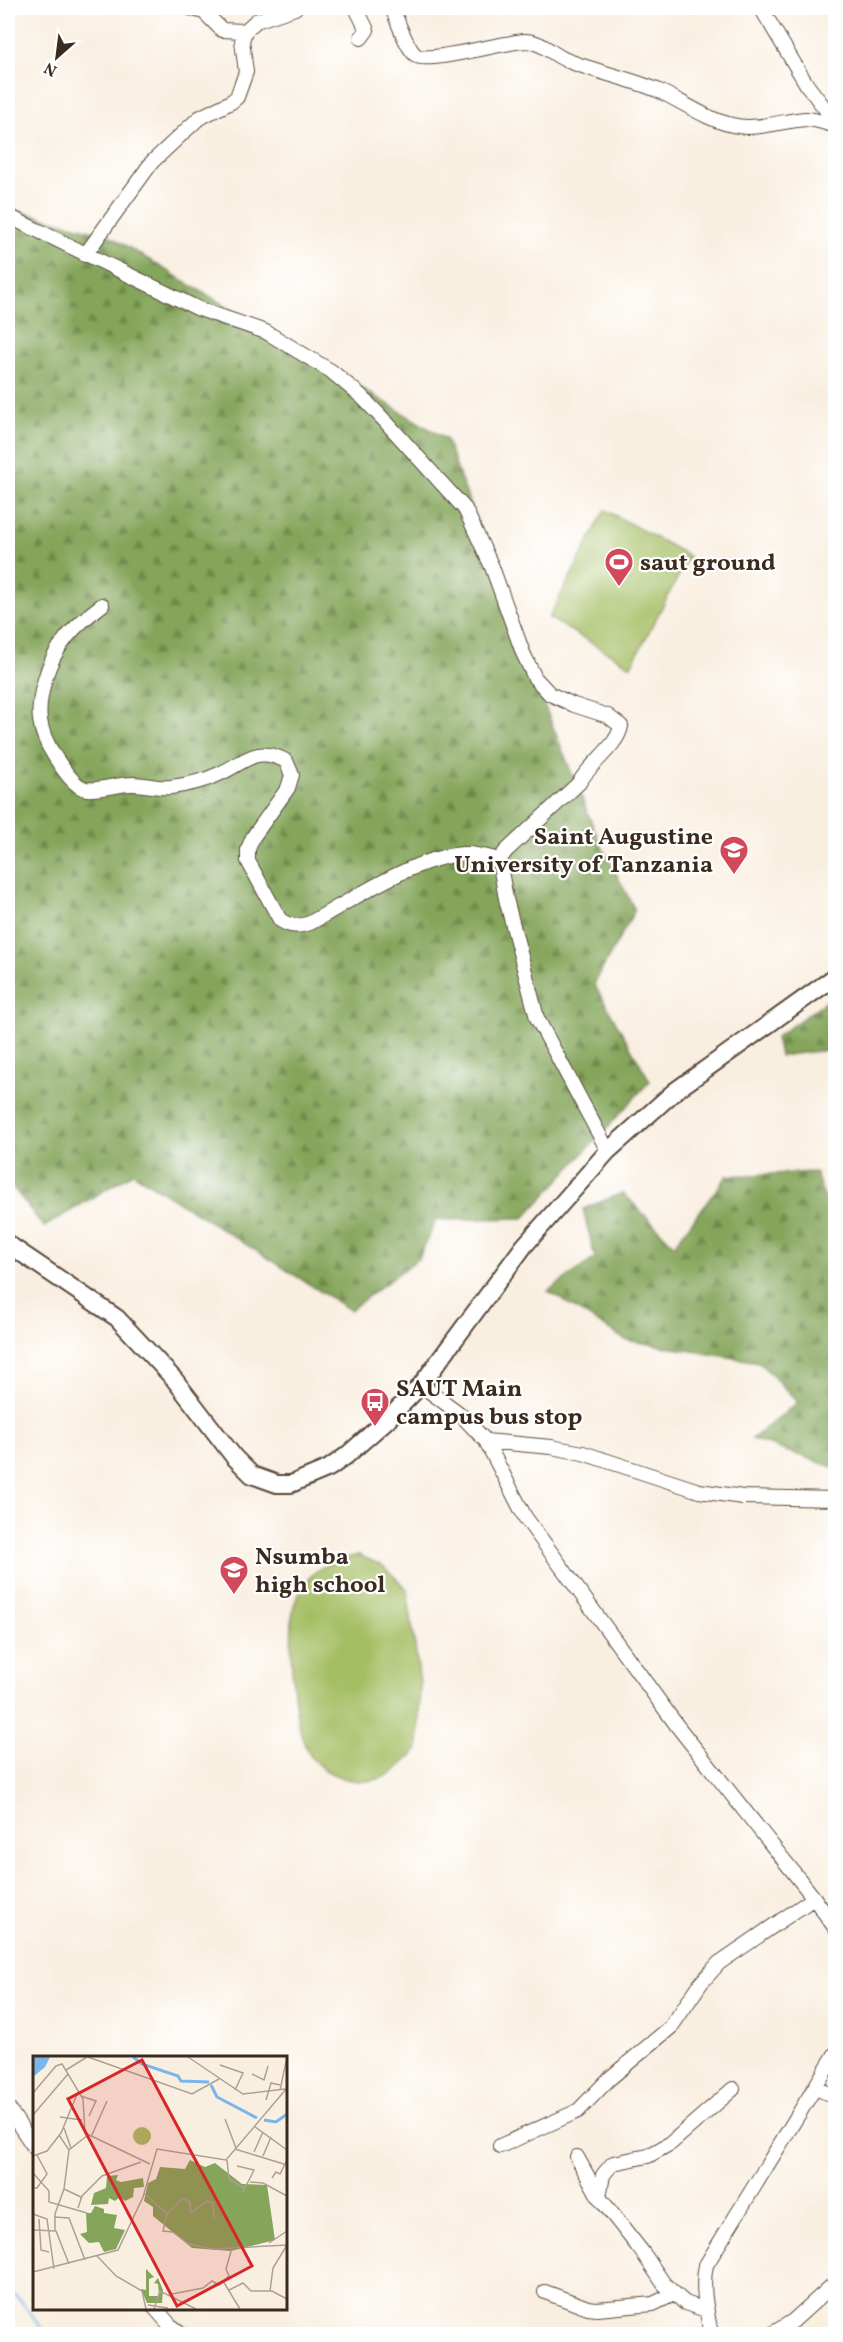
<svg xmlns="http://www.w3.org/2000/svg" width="843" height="2342" viewBox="0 0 843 2342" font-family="Vollkorn,serif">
	<defs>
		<pattern id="forest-firs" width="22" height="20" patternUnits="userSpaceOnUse" patternTransform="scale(1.5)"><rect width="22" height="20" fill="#84a55a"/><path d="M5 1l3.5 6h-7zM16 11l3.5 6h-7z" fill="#6d874a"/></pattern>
	</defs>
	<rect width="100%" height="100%" fill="#fff"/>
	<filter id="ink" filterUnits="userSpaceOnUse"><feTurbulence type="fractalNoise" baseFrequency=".0167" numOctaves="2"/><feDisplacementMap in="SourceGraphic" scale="12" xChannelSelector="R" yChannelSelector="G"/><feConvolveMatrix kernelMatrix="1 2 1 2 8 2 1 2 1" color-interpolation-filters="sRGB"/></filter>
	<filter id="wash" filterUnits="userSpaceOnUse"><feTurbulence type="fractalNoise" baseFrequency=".008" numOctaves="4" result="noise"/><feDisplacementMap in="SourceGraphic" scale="24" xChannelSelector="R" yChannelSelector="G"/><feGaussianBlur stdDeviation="1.35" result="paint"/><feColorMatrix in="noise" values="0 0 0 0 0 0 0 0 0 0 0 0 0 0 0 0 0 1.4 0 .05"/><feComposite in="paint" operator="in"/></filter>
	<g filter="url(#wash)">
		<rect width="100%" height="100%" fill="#f9efe1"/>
		<path fill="url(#forest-firs)" stroke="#60683c" stroke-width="1.5" d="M 8,208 L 108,235 L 446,439 L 545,707 L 600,843 L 635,910 L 594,984 L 650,1081 L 524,1218 L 436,1220 L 419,1258 L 350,1310 L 133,1173 L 44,1227 L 8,1181 Z
			M 835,995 L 835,1056 L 827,1050 L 780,1056 L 776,1037 Z
			M 815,1172 L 835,1224 L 835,1468 L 752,1439 L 798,1402 L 759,1362 L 625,1340 L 548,1291 L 595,1258 L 583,1209 L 623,1193 L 674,1245 L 727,1176 Z"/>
		<path fill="#a5be64" stroke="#707441" stroke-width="1.5" d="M 605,510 L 689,556 L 631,666 L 549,618 Z
			M 359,1555 L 383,1566 L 407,1589 L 420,1683 L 418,1749 C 407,1760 394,1775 378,1779 C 353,1786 319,1774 307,1750 C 292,1718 289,1646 293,1610 C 294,1601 304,1584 310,1577 C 323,1563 341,1559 359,1555 Z"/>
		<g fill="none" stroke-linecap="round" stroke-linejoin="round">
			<path stroke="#7ab6ec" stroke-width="2" d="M 8,2289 L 20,2300 L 46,2334"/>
		</g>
	</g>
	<g filter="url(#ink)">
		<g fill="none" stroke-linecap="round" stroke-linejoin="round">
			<g stroke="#58483b" stroke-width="16">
				<path id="minor" d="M 190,8 L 204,12 L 222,30 L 245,31
					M 356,8 L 367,30 L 361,38
					M 392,8 C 397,19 407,50 417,56 C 430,63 504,42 525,41 C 541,41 552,54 566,60 C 596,72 628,78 657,90 C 682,101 705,119 732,125 C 755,131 781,121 805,119 C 815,119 826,123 836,126
					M 761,8 L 807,85 L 836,123
					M 8,216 L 199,309 L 266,332 L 331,371 L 361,396 L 386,422 L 465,509 L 492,567 L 523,653 L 535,678 L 550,694 L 574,705 L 608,716 L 621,726 C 618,746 589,764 579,783 L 506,851 L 499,860 L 506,899 L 537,1018 L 608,1151
					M 85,255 L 152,162 L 199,118 L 231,102 L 237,97 L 246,72 L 242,41 L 245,31 L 256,21 L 295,8
					M 102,605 C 75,625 54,646 45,679 C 36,710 37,729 55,757 C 61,766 74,787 86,789 C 96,791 119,784 131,784 C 144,783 157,789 171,787 C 187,785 204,781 219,774 C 246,762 255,745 286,761 L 292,775 L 288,788 L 253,837 L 248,849 L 248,861 L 280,920 C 291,927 298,927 310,923 C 352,900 415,857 463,854 C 476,853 487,857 499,860
					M 421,1385 L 460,1414 L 486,1441 L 525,1517 L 555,1558 L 678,1727 L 814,1898 L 836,1929
					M 486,1441 L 551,1447 L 583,1453 L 699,1491 L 743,1497 L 836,1499
					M 816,2088 L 836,2097
					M 8,2108 L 34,2147
					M 500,2146 L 578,2111 L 609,2079 L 671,2027 L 701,1983 L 719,1963 L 814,1898
					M 577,2157 L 599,2197
					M 545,2292 L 588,2308 L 597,2309 L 653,2304 L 674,2294
					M 155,2308 L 170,2325 L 182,2334
					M 706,2310 L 685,2303 L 664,2284 L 643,2253 L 599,2197 L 603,2175 L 613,2163 L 648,2156 L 671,2143 L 733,2089
					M 711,2334 C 707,2312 701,2288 706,2265 L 836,2053
					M 772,2334 L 793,2321 L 836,2282"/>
			</g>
			<g stroke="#58483b" stroke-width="20">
				<path id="major" d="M 8,1244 L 117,1318 L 174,1379 L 234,1457 L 252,1475 L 277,1484 L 291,1484 L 329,1468 L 346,1456 L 387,1420 L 421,1385 L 524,1246 L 608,1151 L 675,1091 L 836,976"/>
			</g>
			<use href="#minor" stroke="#fff" stroke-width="14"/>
			<use href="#major" stroke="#fff" stroke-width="16"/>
		</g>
	</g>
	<defs>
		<g id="stadium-pin" transform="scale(1.5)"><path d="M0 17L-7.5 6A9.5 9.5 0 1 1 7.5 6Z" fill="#d1495b" stroke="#fff"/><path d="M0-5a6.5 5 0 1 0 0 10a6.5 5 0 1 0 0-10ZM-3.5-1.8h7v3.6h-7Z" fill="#fff"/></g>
		<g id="university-pin" transform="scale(1.5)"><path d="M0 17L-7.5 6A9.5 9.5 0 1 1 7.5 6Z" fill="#d1495b" stroke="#fff"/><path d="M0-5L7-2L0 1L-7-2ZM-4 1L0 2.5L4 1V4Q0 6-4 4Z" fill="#fff"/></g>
		<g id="bus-pin" transform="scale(1.5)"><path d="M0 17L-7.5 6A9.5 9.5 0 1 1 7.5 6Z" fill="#d1495b" stroke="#fff"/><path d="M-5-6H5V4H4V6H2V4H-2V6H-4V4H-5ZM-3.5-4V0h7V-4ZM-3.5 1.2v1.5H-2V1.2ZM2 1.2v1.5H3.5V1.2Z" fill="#fff"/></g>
		<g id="school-pin" transform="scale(1.5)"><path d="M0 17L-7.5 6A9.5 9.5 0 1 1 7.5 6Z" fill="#d1495b" stroke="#fff"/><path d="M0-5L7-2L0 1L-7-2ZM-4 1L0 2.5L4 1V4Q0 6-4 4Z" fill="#fff"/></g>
	</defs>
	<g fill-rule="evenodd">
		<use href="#stadium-pin" x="619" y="562"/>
		<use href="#university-pin" x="734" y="850"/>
		<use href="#bus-pin" x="375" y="1402"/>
		<use href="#school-pin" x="234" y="1570"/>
	</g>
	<g text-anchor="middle" stroke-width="4.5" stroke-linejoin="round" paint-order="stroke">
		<g font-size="24" font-weight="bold" fill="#3b2a1e" stroke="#fff" text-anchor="start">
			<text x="640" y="570">saut ground</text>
			<text x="713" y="844" text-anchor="end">Saint Augustine<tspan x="713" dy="28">University of Tanzania</tspan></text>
			<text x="396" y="1396">SAUT Main<tspan x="396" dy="28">campus bus stop</tspan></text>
			<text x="255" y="1564">Nsumba<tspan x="255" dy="28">high school</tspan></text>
		</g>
	</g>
	<g transform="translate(33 2056)">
		<rect width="254" height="254" fill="#f9efe1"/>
		<path d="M 157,104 L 172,111 L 182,107 L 209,128 L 234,129 L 242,184 L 198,195 L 159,192 L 120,160 L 120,151 L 111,145 L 115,127 L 123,123 L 127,111 L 152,113 ZM 85,119 L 83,124 L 88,126 L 110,122 L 111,131 L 101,132 L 100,141 L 92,145 L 87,141 L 82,145 L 76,142 L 75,148 L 58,149 L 61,137 L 73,132 L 74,120 ZM 62,150 L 71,153 L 71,157 L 84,159 L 81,172 L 92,174 L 83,193 L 71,196 L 66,186 L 56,187 L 47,178 L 54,176 L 53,157 L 58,157 ZM 113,213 L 121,221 L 116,223 L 116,240 L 126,240 L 125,228 L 121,227 L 125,222 L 130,234 L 129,247 L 114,247 L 108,233 L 113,234 Z" fill="#84a55a"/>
		<path d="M100 80a9 9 0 1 1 18 0a9 9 0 1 1-18 0Z" fill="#a5be64"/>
		<path d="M 0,1 L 17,1 L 12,11 L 0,21 Z" fill="#7ab6ec"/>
		<path fill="none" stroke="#7ab6ec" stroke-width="3" d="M 100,1 L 109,8 L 145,20 L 148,25 L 176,26M 178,29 L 184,41 L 224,62M 231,64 L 243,66 L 254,58"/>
		<path fill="none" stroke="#ada093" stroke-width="1.5" d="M 55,1 L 159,38 L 186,23M 155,1 L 210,38 L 252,33M 187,9 L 210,17 L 202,34M 33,14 L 54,1M 219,18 L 231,24 L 235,10M 247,34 L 253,6M 0,37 L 23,10 L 29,8 L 50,43 L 52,77 L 117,108M 48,40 L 63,45 L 56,60M 233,44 L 238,27 L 247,29M 0,59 L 35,18M 27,61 L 49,64M 192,63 L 203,92M 221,70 L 254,94M 31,72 L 38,92M 26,79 L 36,94M 58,81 L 74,45M 202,93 L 254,109M 221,96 L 230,76M 0,100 L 14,95 L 28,77 L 45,36M 230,100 L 238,81M 194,104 L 196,123 L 211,132M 204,110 L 221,114 L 210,136M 0,117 L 16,135 L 16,146 L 54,157M 239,122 L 243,116 L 247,118 L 254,104M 217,126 L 230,127 L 254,140M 0,132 L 4,132 L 14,118 L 4,99M 31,133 L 48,141M 111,137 L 134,158 L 130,175 L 140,176 L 156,188 L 180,193 L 254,189 L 240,212 L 237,235M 45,152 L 49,140 L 69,120 L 108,106M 0,158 L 14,163 L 21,213M 134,158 L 150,142 L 157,146 L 158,157 L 174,145 L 180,147 L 181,162M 21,161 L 36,162 L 52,204M 6,163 L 8,194 L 16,196M 0,174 L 23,175 L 36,208M 22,174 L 22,158 L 31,133 L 36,94 L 55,79M 236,187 L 254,175M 64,200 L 83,220 L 109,235 L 113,253M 0,216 L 85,194 L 110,141 L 124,93 L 193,104 L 254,32M 190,225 L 207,253M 196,234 L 210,227 L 218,235 L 239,235 L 254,243M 139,238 L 170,232 L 179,225 L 186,229 L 196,220 L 193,213 L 199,192M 115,249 L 135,252M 121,253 L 127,235 L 163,253"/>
		<path fill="#d62828" fill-opacity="0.15" stroke="#d62828" stroke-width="3" d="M 109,4 L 219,210 L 144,250 L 35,43 Z"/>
		<rect width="254" height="254" fill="none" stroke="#3b2a1e" stroke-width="3"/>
	</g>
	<rect width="843" height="2342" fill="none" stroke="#fff" stroke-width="30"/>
	<g transform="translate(57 57) rotate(208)" stroke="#ffffff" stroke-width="4.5" paint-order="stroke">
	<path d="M0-4.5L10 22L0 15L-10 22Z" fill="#3b2a1e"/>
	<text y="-9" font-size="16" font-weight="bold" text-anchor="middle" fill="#3b2a1e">N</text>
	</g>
</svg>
